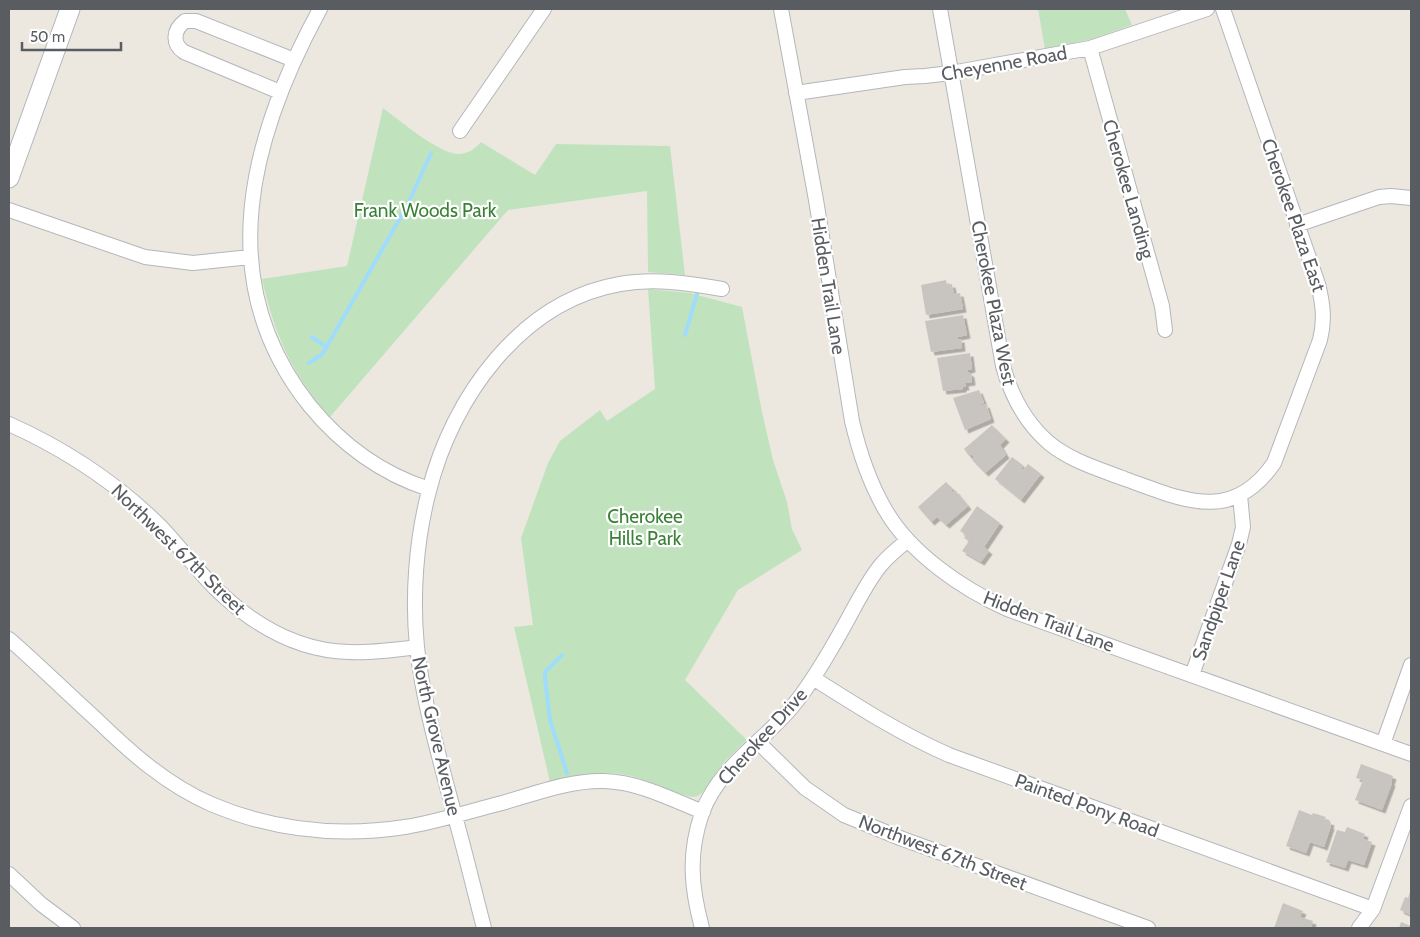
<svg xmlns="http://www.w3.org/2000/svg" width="1420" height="937" viewBox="0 0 1420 937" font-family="Cabin,sans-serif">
	<defs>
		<filter id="shadow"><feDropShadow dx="3.5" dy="3.5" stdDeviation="0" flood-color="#0004"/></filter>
	</defs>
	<rect width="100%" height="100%" fill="#ece8e0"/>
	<path fill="#c0e3bd" d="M 1038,9 L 1125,9 L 1132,25 L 1092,39 L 1045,49 Z
		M 383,108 C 399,120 438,153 458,154 C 468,154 475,149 481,142 L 535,175 L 556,144 L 670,146 L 685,275 L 648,272 L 647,191 L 508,210 L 330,417 C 291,373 275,336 262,279 L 347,266 Z
		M 648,289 L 690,293 L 742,307 L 762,412 L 773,460 L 787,502 L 792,529 L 802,550 L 738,590 L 685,680 L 747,740 L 725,761 L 703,792 L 698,796 L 692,797 C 675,794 658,785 641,779 C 611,768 581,774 550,782 L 514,627 L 533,625 L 521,538 L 548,463 L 560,441 L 600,410 L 607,421 L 655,389 Z"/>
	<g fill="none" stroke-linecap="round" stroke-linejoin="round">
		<path stroke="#a0dcfb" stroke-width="4" d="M 685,335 L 699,287
			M 312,337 L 326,347
			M 309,363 L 321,355 L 326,348 L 407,206 L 431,153
			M 562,655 L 545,672 L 545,678 L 550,720 L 567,773"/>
	</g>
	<path fill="#c8c5c0" filter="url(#shadow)" d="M 946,280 L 947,285 L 952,284 L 954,294 L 960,293 L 963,309 L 926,315 L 921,285 Z
		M 963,315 L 967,335 L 958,337 L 958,339 L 961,339 L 962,348 L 931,352 L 925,321 Z
		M 970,353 L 972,369 L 968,370 L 968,372 L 971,374 L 972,382 L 965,383 L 966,387 L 963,387 L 963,389 L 943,391 L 937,358 Z
		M 979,390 L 984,403 L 979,405 L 980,406 L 986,404 L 991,419 L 965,430 L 953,398 Z
		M 992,425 L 1006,439 L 1000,445 L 1006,455 L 985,473 L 972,460 L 974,457 L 971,454 L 969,456 L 964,449 Z
		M 1012,457 L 1024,466 L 1021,469 L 1023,470 L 1028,464 L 1041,474 L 1021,500 L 995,479 Z
		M 946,482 L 953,489 L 951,490 L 953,493 L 955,490 L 968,506 L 946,525 L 937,517 L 931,522 L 918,507 Z
		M 977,506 L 1000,523 L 984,547 L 989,551 L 981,562 L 962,551 L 969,541 L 964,538 L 966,535 L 960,531 Z
		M 1361,764 L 1393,776 L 1391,782 L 1392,783 L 1382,810 L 1355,800 L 1363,780 L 1356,778 Z
		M 1299,810 L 1312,815 L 1313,813 L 1326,817 L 1324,820 L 1331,822 L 1330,825 L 1331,826 L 1324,847 L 1310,842 L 1306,853 L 1286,846 Z
		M 1347,827 L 1365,834 L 1363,839 L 1372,842 L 1364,865 L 1348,860 L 1345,868 L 1326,862 L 1337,830 L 1345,832 Z
		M 1411,889 L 1411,915 L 1400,910 L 1405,897 L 1408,898 Z
		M 1283,903 L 1303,911 L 1300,917 L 1313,921 L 1311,928 L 1274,928 Z
		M 1401,922 L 1411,926 L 1411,928 L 1399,928 Z"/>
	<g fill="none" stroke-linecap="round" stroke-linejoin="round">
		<g stroke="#b3b7bb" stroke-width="16">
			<path id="minor" d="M 320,9 C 251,136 210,281 310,406 C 341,444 382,474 429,489
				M 781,9 L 816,200 L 852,421 C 859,451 870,484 886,511 C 911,554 963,589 1007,609 L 1411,754
				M 940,9 L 1003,366 C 1011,395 1026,423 1049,443 C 1071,461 1099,469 1125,479 C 1182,499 1231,525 1274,463 L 1320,340 C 1325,320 1323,304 1318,284 L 1223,9
				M 1090,48 L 1162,306 L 1165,330
				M 280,92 L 184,52 C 172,44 173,30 185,21 L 196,21 L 294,60
				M 796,93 L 905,77 L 925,76 L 951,73 L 1090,48 L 1207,9
				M 460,131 L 544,9
				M 9,210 L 145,257 L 193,263 L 250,257
				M 1297,225 L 1379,197 L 1391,196 L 1411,198
				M 9,424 C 67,450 117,483 162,528 C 180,547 196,569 215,588 C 251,623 297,651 349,652 C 371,653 395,650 417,647
				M 9,639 C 39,665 67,693 97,720 C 131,753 167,785 211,804 C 272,830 339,837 405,827 C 437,822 470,811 502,803 C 534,794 570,780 604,781 C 639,782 671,799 703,812
				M 1192,675 L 1239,544 L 1243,527 L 1240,495
				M 813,678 C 857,706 901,734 949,755 L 1373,909
				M 758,742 L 805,788 L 844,815 L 900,838 L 1148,928
				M 1383,744 L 1411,665
				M 9,874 L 41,904 L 73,928
				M 484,928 C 474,890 465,851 454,813 C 440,759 423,703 417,647 C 412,596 416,540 429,491 C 452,398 521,301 620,284 C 654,278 688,283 722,289
				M 702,928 C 691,887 688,854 702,813 C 719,767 762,743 792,707 C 812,683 828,655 843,628 C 855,607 865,585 880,566 C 888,556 898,548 908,540
				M 1359,928 L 1373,909 L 1411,806"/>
		</g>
		<g stroke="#b2b6bb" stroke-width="21">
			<path id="secondary" d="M 9,178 L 70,9"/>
		</g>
		<use href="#minor" stroke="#fff" stroke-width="14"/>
		<use href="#secondary" stroke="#fff" stroke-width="19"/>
	</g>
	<g text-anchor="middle" stroke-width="4.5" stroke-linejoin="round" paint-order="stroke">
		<g font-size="19" fill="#595d61" stroke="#fff">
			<text transform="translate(1004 63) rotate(-10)" y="7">Cheyenne Road</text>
			<text transform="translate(1129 189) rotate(74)" y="7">Cherokee Landing</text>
			<text transform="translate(1294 215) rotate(71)" y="7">Cherokee Plaza East</text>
			<text transform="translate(829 286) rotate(81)" y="7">Hidden Trail Lane</text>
			<text transform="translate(994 303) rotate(79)" y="7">Cherokee Plaza West</text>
			<text transform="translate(179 549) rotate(44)" y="7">Northwest 67th Street</text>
			<text transform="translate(1218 600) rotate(-71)" y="7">Sandpiper Lane</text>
			<text transform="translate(1049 621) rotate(21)" y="7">Hidden Trail Lane</text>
			<text transform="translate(437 736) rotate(77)" y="7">North Grove Avenue</text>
			<text transform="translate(762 736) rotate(-48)" y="7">Cherokee Drive</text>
			<text transform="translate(1087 805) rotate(20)" y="7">Painted Pony Road</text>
			<text transform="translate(943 852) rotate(21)" y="7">Northwest 67th Street</text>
		</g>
		<g font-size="19" fill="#3a8137" stroke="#fff">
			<text x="425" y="217">Frank Woods Park</text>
			<text x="645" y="523">Cherokee<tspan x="645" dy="22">Hills Park</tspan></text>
		</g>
	</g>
	<rect width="1420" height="937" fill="none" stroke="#595d61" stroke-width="20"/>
	<path d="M22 42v8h99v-8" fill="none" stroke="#595d61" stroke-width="2.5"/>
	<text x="30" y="42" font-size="15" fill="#595d61" stroke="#ffffff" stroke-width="4" paint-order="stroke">50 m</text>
</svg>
